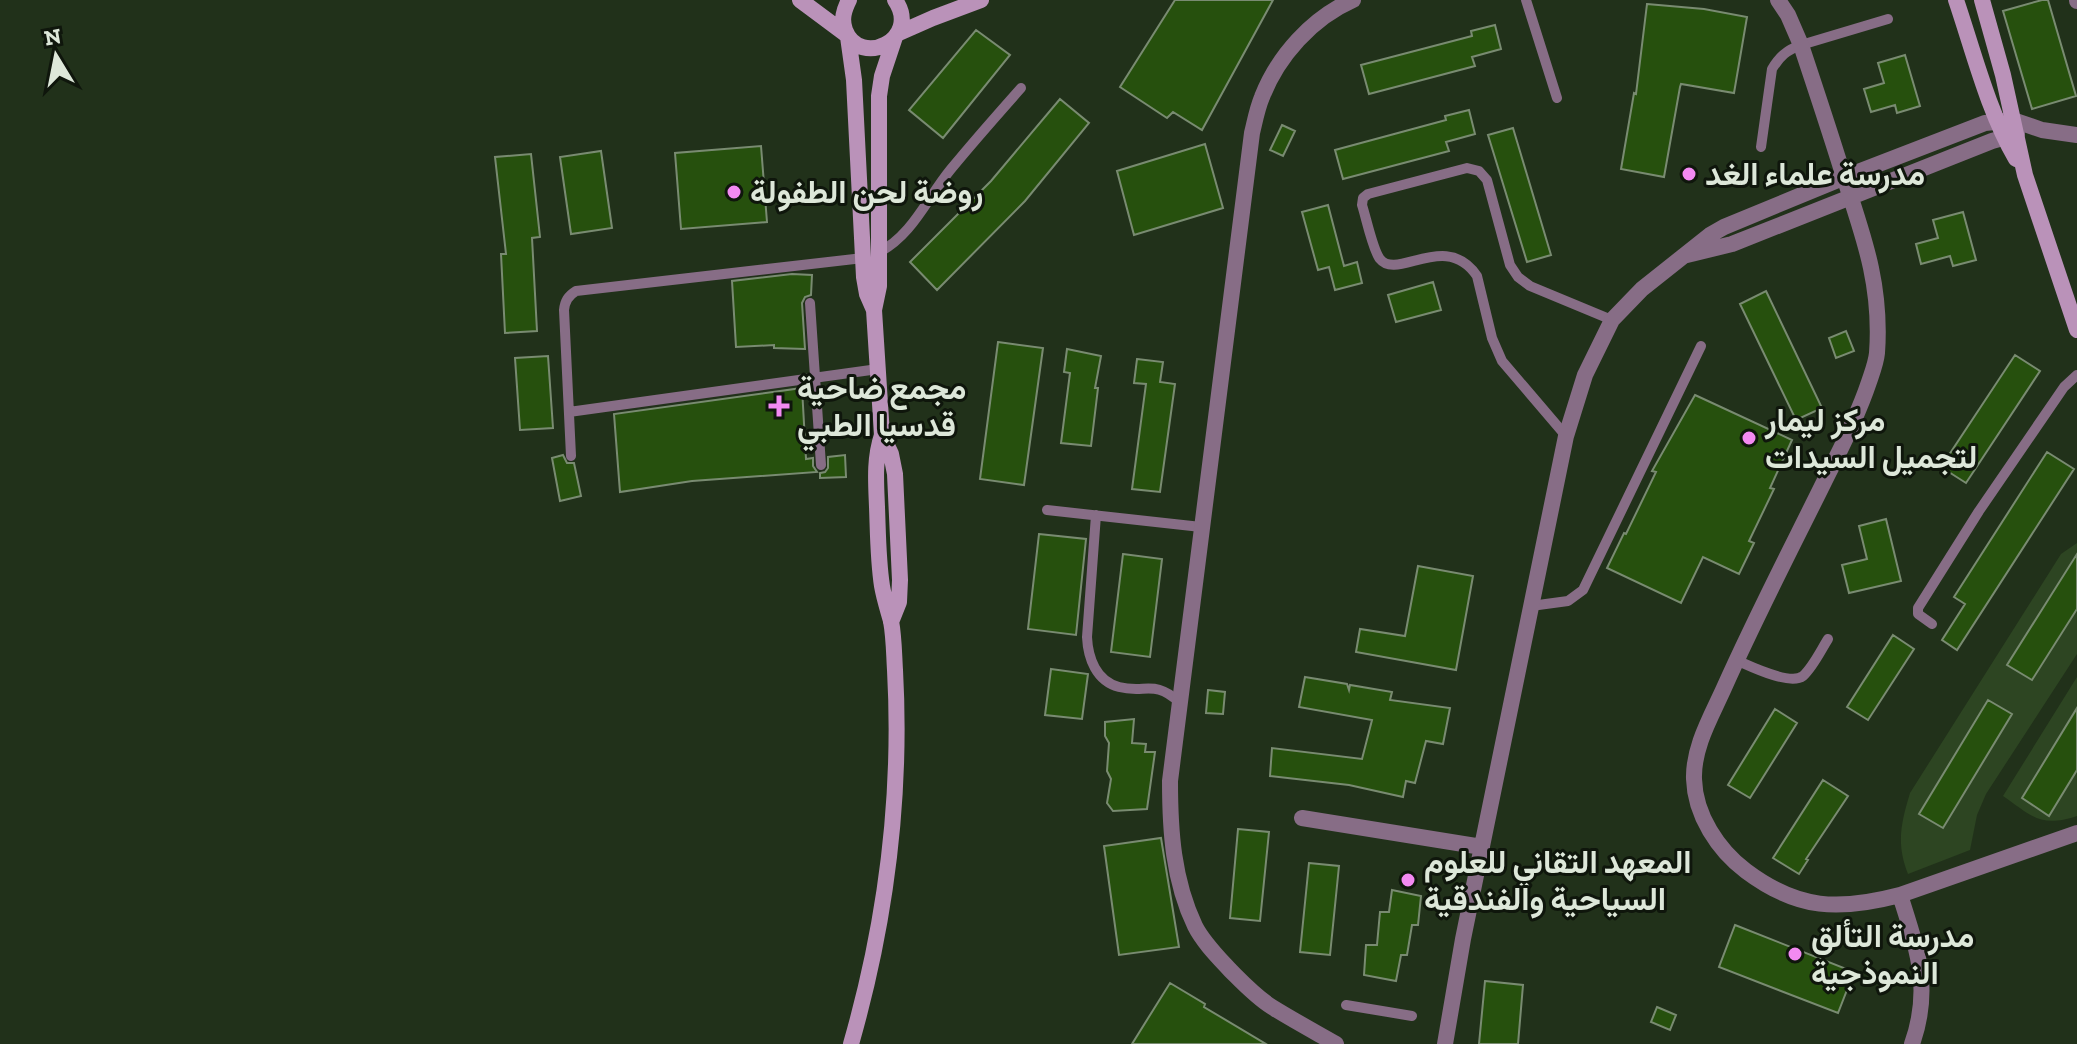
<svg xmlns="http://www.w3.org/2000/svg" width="2077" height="1044" viewBox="0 0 2077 1044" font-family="'Zilla Slab',Vazirmatn,serif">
	<rect width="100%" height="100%" fill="#21311a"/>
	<path fill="#2d4522" d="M 2077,543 L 2077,654 L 1986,794 L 1977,815 L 1970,850 L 1908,874 C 1896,844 1901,823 1910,793 L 2061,554 Z
		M 2077,677 L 2077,816 C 2040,828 2032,816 2003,796 Z"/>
	<path fill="#26500d" stroke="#798b71" stroke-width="2" d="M 1175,0 L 1273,0 L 1202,130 L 1173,112 L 1167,118 L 1120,87 Z
		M 2042,0 L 2048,0 L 2076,96 L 2032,109 L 2003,11 Z
		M 1647,4 L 1704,9 L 1747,17 L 1734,93 L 1681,84 L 1680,87 L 1664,177 L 1621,169 L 1634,93 L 1636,94 Z
		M 1495,25 L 1501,49 L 1472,57 L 1475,66 L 1369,94 L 1361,65 L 1472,36 L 1471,31 Z
		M 976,30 L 1010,55 L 943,138 L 909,110 Z
		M 1905,55 L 1920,106 L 1897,113 L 1895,105 L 1871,112 L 1864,89 L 1884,83 L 1878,63 Z
		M 1060,99 L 1089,123 L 1025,201 L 937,290 L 910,262 L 991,181 Z
		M 1469,110 L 1475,134 L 1446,142 L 1449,151 L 1343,179 L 1335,150 L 1446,120 L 1445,116 Z
		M 1282,125 L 1295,131 L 1283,156 L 1270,150 Z
		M 1513,128 L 1551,255 L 1527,262 L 1488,135 Z
		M 1205,144 L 1223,208 L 1134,235 L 1117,171 Z
		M 761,146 L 767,222 L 681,229 L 675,153 Z
		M 601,151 L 612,228 L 571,234 L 560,157 Z
		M 531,154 L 540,237 L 532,238 L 537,331 L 505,333 L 501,254 L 506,254 L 495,157 Z
		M 1328,205 L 1344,266 L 1357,262 L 1362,283 L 1335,290 L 1329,267 L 1318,270 L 1302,212 Z
		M 1963,212 L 1976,260 L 1953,266 L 1950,256 L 1921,264 L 1916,244 L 1938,238 L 1933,220 Z
		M 792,274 L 812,275 L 811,295 L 805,297 L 802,303 L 805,349 L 774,348 L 774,345 L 736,347 L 732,281 Z
		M 1433,282 L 1441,310 L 1396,322 L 1388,295 Z
		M 1766,291 L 1822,408 L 1796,420 L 1740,304 Z
		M 1846,331 L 1854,351 L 1836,358 L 1829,338 Z
		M 998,342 L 1043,348 L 1024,485 L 980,479 Z
		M 1067,349 L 1101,356 L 1095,388 L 1098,388 L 1091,446 L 1061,443 L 1070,373 L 1064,372 Z
		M 2015,355 L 2040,371 L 1966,483 L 1941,467 Z
		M 548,356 L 553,428 L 520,430 L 515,358 Z
		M 1137,359 L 1163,362 L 1160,382 L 1175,384 L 1160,492 L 1132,489 L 1146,384 L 1134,383 Z
		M 802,388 L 806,459 L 813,458 L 813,466 L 817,472 L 692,481 L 620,492 L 614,414 Z
		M 1695,395 L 1792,440 L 1770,488 L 1774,489 L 1749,541 L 1754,543 L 1739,574 L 1703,557 L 1681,603 L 1607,568 L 1624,533 L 1626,534 L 1656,472 L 1652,471 Z
		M 2047,452 L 2074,469 L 1957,650 L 1942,640 L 1965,604 L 1954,597 Z
		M 563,455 L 567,463 L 574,463 L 581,496 L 560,501 L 552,458 Z
		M 845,455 L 846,477 L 820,478 L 820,473 L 825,472 L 828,468 L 828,457 Z
		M 1886,519 L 1901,581 L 1849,593 L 1842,565 L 1867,559 L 1859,526 Z
		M 1039,534 L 1086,539 L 1076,635 L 1028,629 Z
		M 1123,554 L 1162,559 L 1150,657 L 1111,652 Z
		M 2077,554 L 2077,609 L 2032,680 L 2007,665 Z
		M 1418,566 L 1473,576 L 1456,670 L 1356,652 L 1360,629 L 1405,636 Z
		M 1893,635 L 1914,649 L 1868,720 L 1847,707 Z
		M 1051,669 L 1088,674 L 1082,719 L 1045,715 Z
		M 1305,677 L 1347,684 L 1349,690 L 1350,685 L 1392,692 L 1390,700 L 1450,708 L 1443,744 L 1426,741 L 1415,783 L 1406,781 L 1403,797 L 1349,785 L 1270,776 L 1272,748 L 1362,759 L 1372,720 L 1299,707 Z
		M 1208,690 L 1225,692 L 1223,714 L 1206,713 Z
		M 1988,700 L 2012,714 L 1943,828 L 1919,814 Z
		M 2077,708 L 2077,770 L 2049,816 L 2022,798 Z
		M 1775,709 L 1797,723 L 1750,798 L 1728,785 Z
		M 1134,719 L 1132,743 L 1146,744 L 1145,752 L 1155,752 L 1147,809 L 1113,811 L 1107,803 L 1111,779 L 1107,771 L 1109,743 L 1105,736 L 1105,722 Z
		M 1823,780 L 1848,796 L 1806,859 L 1808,860 L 1799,874 L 1773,858 Z
		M 1238,829 L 1269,832 L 1260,921 L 1230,918 Z
		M 1161,838 L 1179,947 L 1119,955 L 1104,846 Z
		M 1309,863 L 1339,866 L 1330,955 L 1300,952 Z
		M 1392,890 L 1421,896 L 1418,925 L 1412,925 L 1407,955 L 1401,955 L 1396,981 L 1364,975 L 1366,945 L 1377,945 L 1380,912 L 1389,912 Z
		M 1735,925 L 1854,972 L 1838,1013 L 1719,967 Z
		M 1485,981 L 1523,985 L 1518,1044 L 1479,1044 Z
		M 1170,983 L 1205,1004 L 1204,1007 L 1266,1044 L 1132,1044 Z
		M 1657,1007 L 1676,1015 L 1670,1030 L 1651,1022 Z"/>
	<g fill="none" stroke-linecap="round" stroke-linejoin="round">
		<path stroke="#876d86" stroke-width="10" d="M 1526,0 L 1557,98
			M 1761,147 L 1772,69 C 1780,56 1787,50 1801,45 L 1888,19
			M 878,253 C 913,235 927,198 951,169 C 974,141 997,115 1021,88
			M 810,303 L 821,465
			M 569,412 L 878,369
			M 1566,436 L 1502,361 L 1492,338 L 1477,276 C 1446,230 1397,281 1380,259 C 1373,251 1366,217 1362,205 L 1363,198 L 1368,194 L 1467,168 L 1479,171 L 1487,180 L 1510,265 L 1518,277 L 1530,286 L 1612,320
			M 571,456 L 564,310 C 565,301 568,296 576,291 L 863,258
			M 1047,510 L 1201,527
			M 1096,515 L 1087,637 C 1088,658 1096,681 1119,687 C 1145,694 1154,679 1179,702
			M 1531,606 L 1568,601 L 1583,590 L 1701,346
			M 1932,624 L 1918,614 L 1918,608 L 1979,511 L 2064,387 L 2077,375
			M 1736,660 C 1750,666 1790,686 1803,676 C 1813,667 1821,650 1828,639
			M 1346,1005 L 1412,1016"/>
		<path stroke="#876d86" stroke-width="16" d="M 1778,0 L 1788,15 L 1801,45 C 1815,87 1829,129 1842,171 C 1863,235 1882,284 1877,353 C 1876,363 1872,373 1869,382 C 1858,415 1843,445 1827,476 C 1792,547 1756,616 1724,688 C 1711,717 1693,747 1694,779 C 1695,815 1718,850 1746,871 C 1798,910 1839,911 1900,895 L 2077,833
			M 2077,0 L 2077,1
			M 1687,255 L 1732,244 L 1992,141 L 2017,134
			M 1302,818 L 1482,847
			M 1900,895 C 1917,949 1932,988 1912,1044
			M 1336,1044 C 1315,1032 1293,1020 1272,1007 C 1256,997 1243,983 1230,970 C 1218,957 1203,942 1195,926 C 1173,880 1170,831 1170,781 L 1252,133 C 1255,121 1257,109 1262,97 C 1278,56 1312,18 1353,0
			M 1445,1044 L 1463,939 L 1566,436 L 1585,375 L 1612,320 L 1642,289 L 1710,235 L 1724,227 L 1845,177 L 1985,123 L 2013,120 L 2042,130 L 2077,135"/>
		<path stroke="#ba92b9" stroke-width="16" d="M 800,0 L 847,35
			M 849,0 C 844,10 841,19 845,30 C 860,69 922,39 895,0
			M 1956,0 C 1974,53 1988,111 2016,159
			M 1982,0 L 2003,75 L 2025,175 L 2077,330
			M 899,33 L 933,18 L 981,0
			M 848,37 L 854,80 L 864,277 L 867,294 L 874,310
			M 882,435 L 891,454 L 895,474 L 900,580 L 899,602 L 891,622
			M 851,1044 C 886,922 902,797 895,670 C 894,654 894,637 891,621 C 888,610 884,598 882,586 C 878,560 878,533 877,507 C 876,482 874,459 882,435 L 874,310 L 879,286 L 879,96 L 882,76 L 895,37"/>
	</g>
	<g fill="#f38af2" stroke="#0f160c" stroke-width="3">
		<circle cx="1689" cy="174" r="8"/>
		<circle cx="734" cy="192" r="8"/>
		<path d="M775 394h8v8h8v8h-8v8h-8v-8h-8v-8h8z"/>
		<circle cx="1749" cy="438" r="8"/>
		<circle cx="1408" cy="880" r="8"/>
		<circle cx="1795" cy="954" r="8"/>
	</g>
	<g text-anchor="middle" stroke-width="6" stroke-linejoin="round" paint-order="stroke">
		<g font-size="32" font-weight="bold" fill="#dde7d9" stroke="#0f160c" text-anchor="start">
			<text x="1705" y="185">مدرسة علماء الغد</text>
			<text x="750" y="203">روضة لحن الطفولة</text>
			<text x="797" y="399">مجمع ضاحية<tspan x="797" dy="37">قدسيا الطبي</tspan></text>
			<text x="1765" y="431">مركز ليمار<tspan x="1765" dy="37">لتجميل السيدات</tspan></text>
			<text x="1424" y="873">المعهد التقاني للعلوم<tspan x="1424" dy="37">السياحية والفندقية</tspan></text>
			<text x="1811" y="947">مدرسة التألق<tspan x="1811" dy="37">النموذجية</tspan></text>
		</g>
	</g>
	<g transform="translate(56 56) rotate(350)" stroke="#0f160c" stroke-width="6" paint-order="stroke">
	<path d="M0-6L14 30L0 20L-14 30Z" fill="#dde7d9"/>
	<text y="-12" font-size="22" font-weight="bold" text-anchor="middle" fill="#dde7d9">N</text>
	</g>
</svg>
